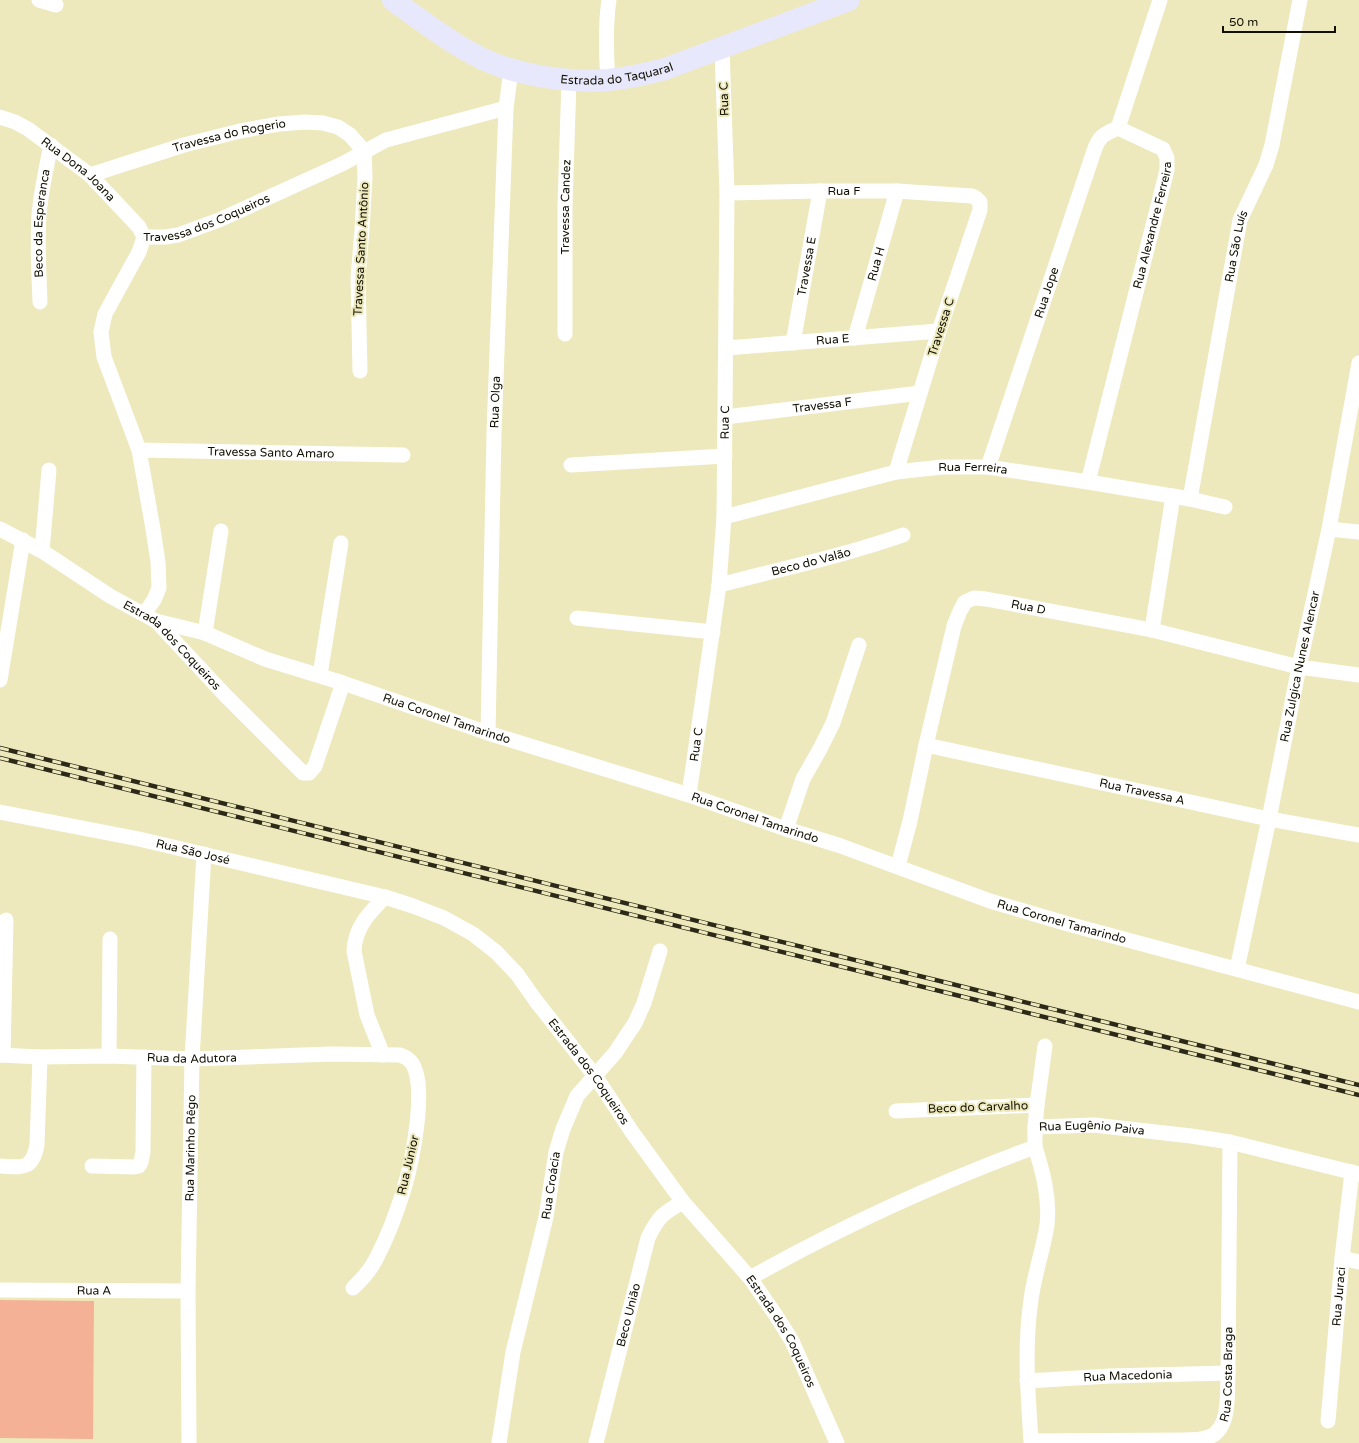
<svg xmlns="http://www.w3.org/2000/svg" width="1359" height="1443" viewBox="0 0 1359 1443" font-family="'Varela Round',sans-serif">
	<rect width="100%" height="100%" fill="#ede9bc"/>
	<path fill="#f5b195" d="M 0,1300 L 94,1301 L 93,1439 L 0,1438 Z"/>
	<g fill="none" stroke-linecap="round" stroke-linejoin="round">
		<g stroke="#fff" stroke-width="15">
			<path d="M 39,0 L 56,5"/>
			<path d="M 608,80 C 606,52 605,27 609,0"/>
			<path id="s1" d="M 0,117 L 15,122 L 28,129 L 90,175 L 139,227 L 144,237"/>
			<path id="s2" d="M 90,175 L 184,145 L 240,131 L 279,124 L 305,122 L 323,123 L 338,127 L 350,135 L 364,151 L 365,177 L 362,230 L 358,278 L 360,371"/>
			<path id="s3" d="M 727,193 L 820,191 L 897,191 L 972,196 L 976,198 L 980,202 L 980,210 L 939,331 L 896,472"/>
			<path id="s4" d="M 144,237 L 165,237 L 178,235 L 219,220 L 342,164 L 386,140 L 506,108"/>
			<path id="s5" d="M 40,302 C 39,274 37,244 39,215 C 41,192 46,168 51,145"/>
			<path id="s6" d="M 565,334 L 565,205 L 569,80"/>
			<path id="s7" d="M 855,338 L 897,191"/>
			<path id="s8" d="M 793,343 L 820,191"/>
			<path id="s9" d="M 726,348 L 939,331"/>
			<path id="s10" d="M 725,417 L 920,393"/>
			<path id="s11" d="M 139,450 L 403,455"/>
			<path d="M 571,465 L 725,456"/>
			<path id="s12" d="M 988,467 L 1094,151 C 1099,136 1104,134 1118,128"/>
			<path id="s13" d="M 1088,482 L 1167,170 L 1167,158 L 1163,149 L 1118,128 L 1160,0"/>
			<path id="s14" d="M 1190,499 L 1240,220 L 1266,165 L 1272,145 L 1300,0"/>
			<path id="s15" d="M 724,517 L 896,472 L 942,467 L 988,467 L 1088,482 L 1190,499 L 1225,507"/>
			<path id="s16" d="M 0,529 L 42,551 L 110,596 L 156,621 L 225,695 L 303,773 L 309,773 L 315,766 L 343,683"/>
			<path d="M 1329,529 L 1359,532"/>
			<path d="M 42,551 L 49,470"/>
			<path id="s17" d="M 719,585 C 780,569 843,556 903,535"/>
			<path d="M 144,614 L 154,600 L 159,588 L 158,562 L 153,529 L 139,450 L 104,357 L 101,332 L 105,314 L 139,252 L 144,237"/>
			<path d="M 577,618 L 713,632"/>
			<path id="s18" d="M 156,621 L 205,633 L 265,659 L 343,683 L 488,733 L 689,795 L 786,829 L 838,845 L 990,901 L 1068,924 L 1359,1002"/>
			<path d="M 1152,630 L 1173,496"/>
			<path d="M 205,633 L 221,531"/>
			<path d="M 320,675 L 341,543"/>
			<path d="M 0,680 L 23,540"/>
			<path id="s19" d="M 488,733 L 494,433 L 506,108 L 511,70"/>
			<path id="s20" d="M 926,745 L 1269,819 L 1359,835"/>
			<path id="s21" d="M 689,795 L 719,585 L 724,517 L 727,193 L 722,48"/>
			<path id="s22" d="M 0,812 L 139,839 L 385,897 L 413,906 L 444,918 L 473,934 L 496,952 L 517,974 L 536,1001 L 595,1076 L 632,1132 L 683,1202 L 750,1278 L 775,1314 L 792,1341 L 837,1443"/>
			<path d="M 786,829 L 803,779 L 820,749 L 833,723 L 859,645"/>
			<path id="s23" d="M 898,866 L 910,821 L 926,745 L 954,626 L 960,611 L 965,602 L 974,598 L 986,599 L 1152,630 L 1299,667 L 1359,675"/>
			<path id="s24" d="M 1237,969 L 1269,819 L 1299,667 L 1329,529 L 1359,363"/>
			<path id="s25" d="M 0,1055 L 40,1057 L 109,1056 L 192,1059 L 332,1054 L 400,1055 C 402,1056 406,1057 408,1059 C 431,1076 411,1165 404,1189 C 397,1212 387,1238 376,1259 C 370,1271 362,1279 353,1288"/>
			<path d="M 3,1055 L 6,920"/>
			<path d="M 383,1055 L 367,1015 L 354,951 C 355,927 369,913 385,897"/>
			<path d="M 109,1056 L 110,939"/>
			<path d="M 1037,1105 L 1045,1046"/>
			<path id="s26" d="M 1035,1127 L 1094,1125 L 1191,1136 L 1230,1142 L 1359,1174"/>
			<path id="s27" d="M 1035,1147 C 1043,1172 1050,1199 1047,1225 C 1043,1251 1034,1275 1031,1300 C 1024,1347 1028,1394 1031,1441 L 1184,1440 C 1192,1440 1201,1440 1209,1437 C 1231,1429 1227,1392 1228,1373 L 1230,1142"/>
			<path d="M 0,1166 C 22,1167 32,1171 37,1145 L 40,1057"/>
			<path d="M 92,1166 L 134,1167 L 139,1166 L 141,1162 L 143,1152 L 144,1057"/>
			<path d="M 1342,1258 L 1359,1262"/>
			<path d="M 750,1278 C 841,1227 937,1183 1035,1147 L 1035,1127 L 1037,1105 L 896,1111"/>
			<path id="s28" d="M 0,1290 L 188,1291"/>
			<path id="s29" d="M 1027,1381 L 1110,1376 L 1228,1373"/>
			<path id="s30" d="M 1328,1421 L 1342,1258 L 1352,1172"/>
			<path id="s31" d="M 189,1443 L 188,1291 L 192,1059 L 204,854"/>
			<path id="s32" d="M 499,1443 L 513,1352 L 546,1217 L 556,1152 L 563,1129 L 577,1096 L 615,1053 L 635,1023 L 644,1003 L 660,951"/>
			<path id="s33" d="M 596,1443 L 648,1238 C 658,1217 663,1213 683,1202"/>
		</g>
		<path stroke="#e8e8fc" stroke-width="22" id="s34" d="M 393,0 C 419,19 445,39 473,54 C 511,75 566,83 608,80 C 628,78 646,74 665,69 L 849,0"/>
		<g stroke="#2c2918" stroke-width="4.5">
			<path id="rail" d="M 0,748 L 1359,1085
				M 0,758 L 1359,1095"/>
		</g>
		<use href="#rail" stroke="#ede9bc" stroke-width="3" stroke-dasharray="9" stroke-linecap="butt"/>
	</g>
	<g text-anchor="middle" stroke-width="4" stroke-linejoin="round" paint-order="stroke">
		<g font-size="12" fill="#121002" stroke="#ede9bc">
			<text dy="4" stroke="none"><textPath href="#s34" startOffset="245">Estrada do Taquaral</textPath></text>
			<text transform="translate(724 99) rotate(-92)" y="4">Rua C</text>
			<text dy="4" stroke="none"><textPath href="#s2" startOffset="145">Travessa do Rogerio</textPath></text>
			<text dy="4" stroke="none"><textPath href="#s1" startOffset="95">Rua Dona Joana</textPath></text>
			<text dy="4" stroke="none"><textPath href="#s3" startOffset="117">Rua F</textPath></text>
			<text dy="4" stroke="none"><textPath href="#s6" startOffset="127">Travessa Candez</textPath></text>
			<text dy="4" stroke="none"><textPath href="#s4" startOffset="66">Travessa dos Coqueiros</textPath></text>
			<text dy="4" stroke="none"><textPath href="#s5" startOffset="79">Beco da Esperanca</textPath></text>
			<text dy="4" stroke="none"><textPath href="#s13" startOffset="265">Rua Alexandre Ferreira</textPath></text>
			<text dy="4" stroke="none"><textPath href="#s14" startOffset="257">Rua São Luís</textPath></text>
			<text transform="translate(361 249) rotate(-87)" y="4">Travessa Santo Antônio</text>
			<text dy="4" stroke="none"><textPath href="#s7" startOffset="77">Rua H</textPath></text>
			<text dy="4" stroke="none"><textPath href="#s8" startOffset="78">Travessa E</textPath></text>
			<text dy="4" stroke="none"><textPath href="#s12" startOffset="184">Rua Jope</textPath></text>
			<text transform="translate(941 327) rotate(-72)" y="4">Travessa C</text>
			<text dy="4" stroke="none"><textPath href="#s9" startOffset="107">Rua E</textPath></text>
			<text dy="4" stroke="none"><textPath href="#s19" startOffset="331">Rua Olga</textPath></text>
			<text dy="4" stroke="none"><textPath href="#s10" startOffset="98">Travessa F</textPath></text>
			<text dy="4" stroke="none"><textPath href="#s21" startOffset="375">Rua C</textPath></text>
			<text dy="4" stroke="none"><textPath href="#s11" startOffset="132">Travessa Santo Amaro</textPath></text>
			<text dy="4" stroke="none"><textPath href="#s15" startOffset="255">Rua Ferreira</textPath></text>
			<text dy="4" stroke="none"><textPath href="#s17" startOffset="95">Beco do Valão</textPath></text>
			<text dy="4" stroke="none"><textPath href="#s23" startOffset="338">Rua D</textPath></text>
			<text dy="4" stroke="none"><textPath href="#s16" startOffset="209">Estrada dos Coqueiros</textPath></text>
			<text dy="4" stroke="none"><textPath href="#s24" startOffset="309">Rua Zulgica Nunes Alencar</textPath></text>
			<text dy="4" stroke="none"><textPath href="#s18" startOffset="307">Rua Coronel Tamarindo</textPath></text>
			<text dy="4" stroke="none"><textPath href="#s21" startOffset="51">Rua C</textPath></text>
			<text dy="4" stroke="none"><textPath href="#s20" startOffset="221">Rua Travessa A</textPath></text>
			<text dy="4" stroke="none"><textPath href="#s18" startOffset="631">Rua Coronel Tamarindo</textPath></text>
			<text dy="4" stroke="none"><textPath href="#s22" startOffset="197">Rua São José</textPath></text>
			<text dy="4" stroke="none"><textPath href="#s18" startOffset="955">Rua Coronel Tamarindo</textPath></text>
			<text dy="4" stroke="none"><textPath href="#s25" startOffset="192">Rua da Adutora</textPath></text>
			<text dy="4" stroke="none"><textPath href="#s22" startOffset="671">Estrada dos Coqueiros</textPath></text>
			<text transform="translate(978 1107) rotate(-2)" y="4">Beco do Carvalho</text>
			<text dy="4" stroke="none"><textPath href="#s26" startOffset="57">Rua Eugênio Paiva</textPath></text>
			<text dy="4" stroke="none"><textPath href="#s31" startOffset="295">Rua Marinho Rêgo</textPath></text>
			<text transform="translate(408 1165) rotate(-77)" y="4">Rua Júnior</text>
			<text dy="4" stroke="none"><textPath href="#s32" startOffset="263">Rua Croácia</textPath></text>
			<text dy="4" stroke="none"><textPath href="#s28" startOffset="94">Rua A</textPath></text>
			<text dy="4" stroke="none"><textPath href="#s30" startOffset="125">Rua Juraci</textPath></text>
			<text dy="4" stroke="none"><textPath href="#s33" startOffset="132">Beco União</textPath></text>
			<text dy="4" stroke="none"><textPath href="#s22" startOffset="995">Estrada dos Coqueiros</textPath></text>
			<text dy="4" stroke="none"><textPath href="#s27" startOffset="545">Rua Costa Braga</textPath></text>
			<text dy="4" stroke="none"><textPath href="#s29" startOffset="101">Rua Macedonia</textPath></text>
		</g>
	</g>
	<path d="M1223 26v6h112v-6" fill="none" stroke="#121002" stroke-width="2"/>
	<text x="1229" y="26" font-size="12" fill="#121002" stroke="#ede9bc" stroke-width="3" paint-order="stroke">50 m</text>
</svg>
